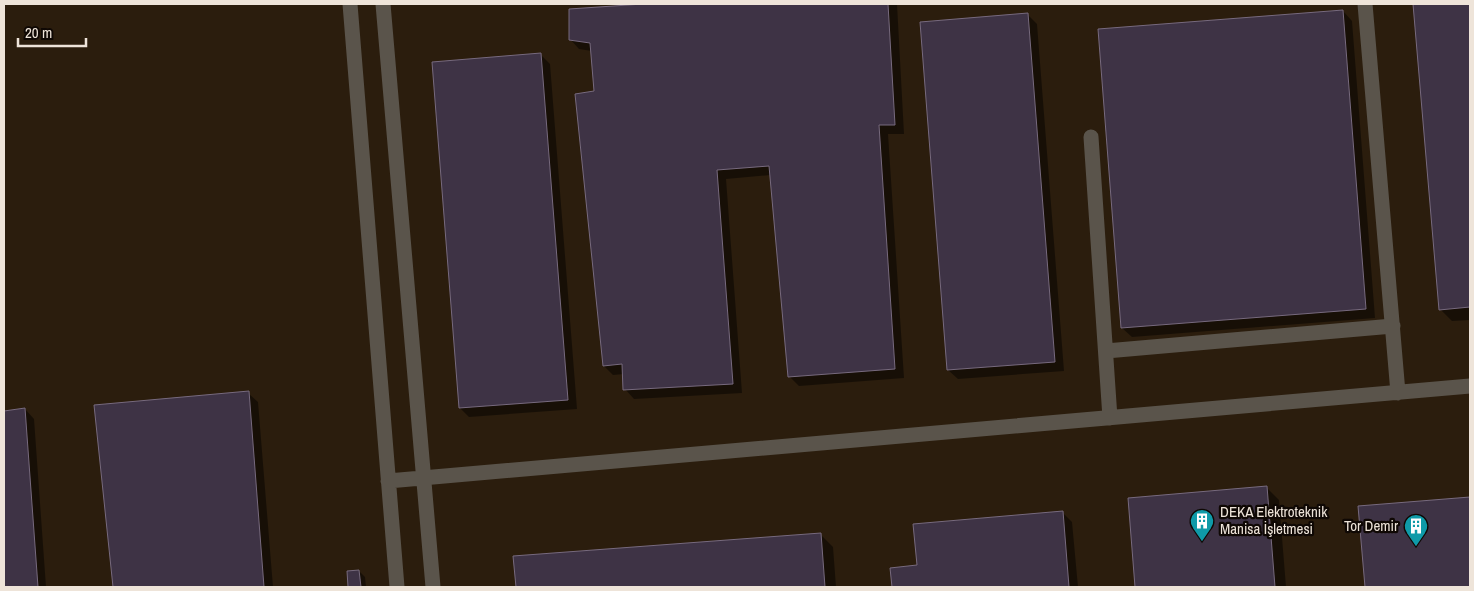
<svg xmlns="http://www.w3.org/2000/svg" width="1474" height="591" viewBox="0 0 1474 591" font-family="'Archivo Narrow',sans-serif">
	<rect width="100%" height="100%" fill="#2b1d0d"/>
	<path fill="#0007" d="M 438,4 L 504,4 L 440,5 Z
		M 660,4 L 897,4 L 904,134 L 888,134 L 904,378 L 799,386 L 789,376 L 771,175 L 726,179 L 742,393 L 634,399 L 625,389 L 624,374 L 613,375 L 604,366 L 596,92 L 592,51 L 579,49 L 570,39 L 570,10 Z
		M 1414,4 L 1470,4 L 1470,320 L 1452,321 L 1440,309 Z
		M 1343,11 L 1352,21 L 1375,318 L 1132,337 L 1122,328 Z
		M 1028,15 L 1037,24 L 1064,371 L 958,379 L 948,370 Z
		M 540,54 L 550,64 L 577,409 L 469,417 L 460,408 Z
		M 248,393 L 258,402 L 273,587 L 114,587 L 95,406 Z
		M 25,409 L 34,419 L 46,587 L 4,587 L 4,412 Z
		M 1267,488 L 1279,500 L 1286,587 L 1136,587 L 1129,499 Z
		M 1470,498 L 1470,587 L 1367,587 L 1360,508 Z
		M 1062,512 L 1072,522 L 1078,587 L 893,587 L 891,569 L 918,567 Z
		M 821,535 L 833,547 L 836,587 L 517,587 L 515,557 Z
		M 359,571 L 365,577 L 366,587 L 349,587 L 348,572 Z"/>
	<path fill="#3e3345" stroke="#776a7e" d="M 643,4 L 888,4 L 895,125 L 879,125 L 895,369 L 788,377 L 769,166 L 717,170 L 733,384 L 623,390 L 622,364 L 603,366 L 575,94 L 594,91 L 590,43 L 569,40 L 569,9 Z
		M 1413,4 L 1470,4 L 1470,307 L 1439,310 Z
		M 1343,10 L 1366,309 L 1121,328 L 1098,29 Z
		M 1028,13 L 1055,362 L 947,370 L 920,22 Z
		M 541,53 L 568,400 L 459,408 L 432,62 Z
		M 249,391 L 264,587 L 113,587 L 94,405 Z
		M 25,408 L 38,587 L 4,587 L 4,411 Z
		M 1267,486 L 1275,587 L 1135,587 L 1128,498 Z
		M 1470,497 L 1470,587 L 1365,587 L 1358,506 Z
		M 1063,511 L 1069,587 L 892,587 L 890,568 L 917,565 L 913,524 Z
		M 821,533 L 825,587 L 516,587 L 513,556 Z
		M 359,570 L 361,587 L 348,587 L 347,571 Z"/>
	<g fill="none" stroke-linecap="round" stroke-linejoin="round">
		<path stroke="#5a544b" stroke-width="15" d="M 350,4 L 397,587
			M 383,4 L 433,587
			M 1365,4 L 1398,393
			M 1091,137 L 1110,418
			M 1106,351 L 1393,326
			M 388,481 L 1470,386"/>
	</g>
	<defs>
		<g id="building-pin" transform="scale(1.25)"><path d="M0 17L-7.5 6A9.5 9.5 0 1 1 7.5 6Z" fill="#0f9aa8" stroke="#0f0804"/><path d="M-4-6H4V6H1V3H-1V6H-4ZM-2.5-4.3h1.7v1.8h-1.7ZM.8-4.3h1.7v1.8H.8ZM-2.5-1h1.7V.8h-1.7ZM.8-1h1.7V.8H.8Z" fill="#fff"/></g>
	</defs>
	<g fill-rule="evenodd">
		<use href="#building-pin" x="1202" y="521"/>
		<use href="#building-pin" x="1416" y="526"/>
	</g>
	<g text-anchor="middle" stroke-width="4.5" stroke-linejoin="round" paint-order="stroke">
		<g font-size="15" fill="#eee4d9" stroke="#0f0804" text-anchor="start">
			<text x="1220" y="517">DEKA Elektroteknik<tspan x="1220" dy="17">Manisa İşletmesi</tspan></text>
			<text x="1398" y="531" text-anchor="end">Tor Demir</text>
		</g>
	</g>
	<rect width="1474" height="591" fill="none" stroke="#eee4d9" stroke-width="10"/>
	<path d="M18 38v8h68v-8" fill="none" stroke="#eee4d9" stroke-width="2.5"/>
	<text x="25" y="38" font-size="15" fill="#eee4d9" stroke="#0f0804" stroke-width="4" paint-order="stroke">20 m</text>
</svg>
